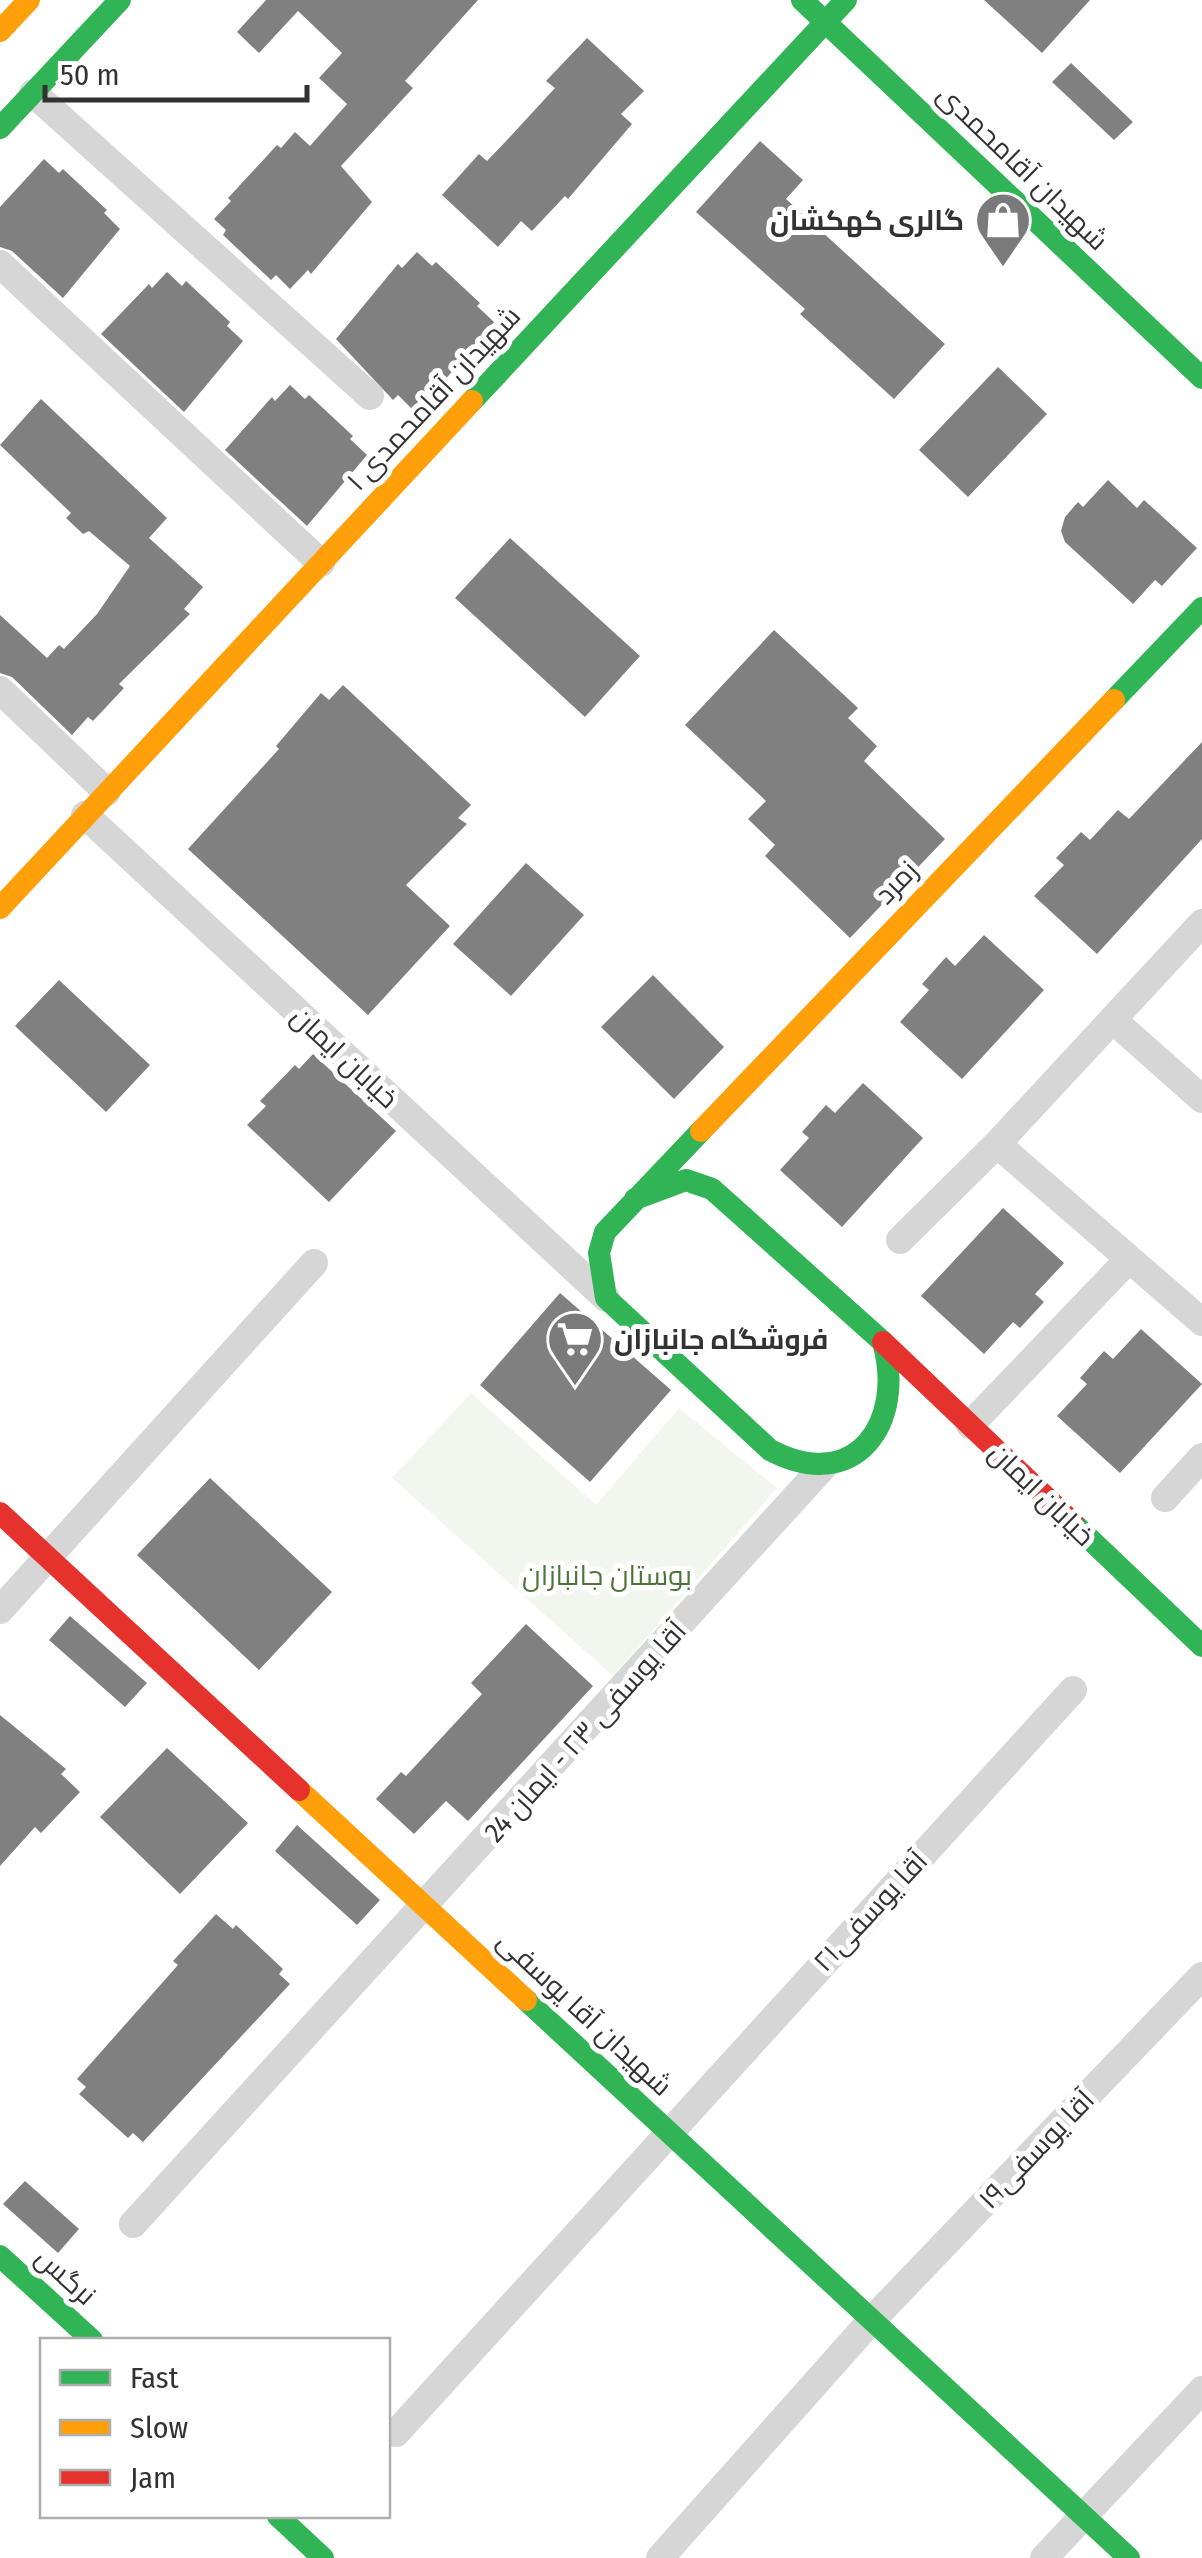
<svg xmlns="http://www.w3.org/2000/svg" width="1202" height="2558" viewBox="0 0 1202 2558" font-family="'Fira Sans Condensed',Cairo,sans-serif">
	<rect width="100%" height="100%" fill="#fff"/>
	<path fill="#f1f7ee" d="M 471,1393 L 596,1505 L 679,1408 L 777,1488 L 613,1676 L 392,1478 Z"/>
	<path fill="#808080" d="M 266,0 L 478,0 L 405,81 L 413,88 L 341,166 L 372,202 L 311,274 L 308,270 L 290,289 L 276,275 L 271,280 L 223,235 L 226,230 L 214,219 L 231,201 L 228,198 L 277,145 L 281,148 L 295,132 L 310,146 L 347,104 L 319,78 L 342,53 L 298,11 L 259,53 L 237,32 Z
		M 984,0 L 1090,0 L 1042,53 Z
		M 587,38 L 644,91 L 621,114 L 632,124 L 568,199 L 565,196 L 532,231 L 521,221 L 498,247 L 442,195 L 479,154 L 487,161 L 508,139 L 555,88 L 546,81 Z
		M 1071,63 L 1133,122 L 1114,140 L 1052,82 Z
		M 760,141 L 803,180 L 786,199 L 945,344 L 894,399 L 800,314 L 805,309 L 696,212 Z
		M 44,159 L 59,173 L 63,169 L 107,210 L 104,213 L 120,229 L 63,298 L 12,251 L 0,247 L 0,207 Z
		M 417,252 L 432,266 L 436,262 L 480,303 L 477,306 L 494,322 L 433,394 L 429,390 L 412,409 L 398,395 L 393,400 L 336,339 L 398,264 L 402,268 Z
		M 167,272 L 182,286 L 186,281 L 230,322 L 227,326 L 243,341 L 184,412 L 101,334 L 149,284 L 152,288 Z
		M 998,367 L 1047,414 L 968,497 L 919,450 Z
		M 290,385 L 305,399 L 309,395 L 353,436 L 350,439 L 367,455 L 307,526 L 225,450 L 272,397 L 275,401 Z
		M 41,399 L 167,518 L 149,538 L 203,587 L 184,609 L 190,614 L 119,684 L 124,688 L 93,721 L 88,717 L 72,735 L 12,677 L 0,673 L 0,615 L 47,658 L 59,645 L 64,649 L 97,614 L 130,566 L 89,531 L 83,534 L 66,518 L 71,513 L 0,445 Z
		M 1108,480 L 1137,508 L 1144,500 L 1197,548 L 1162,586 L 1155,580 L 1133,604 L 1065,542 L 1061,531 L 1065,517 L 1078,502 L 1083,507 Z
		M 510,538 L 640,656 L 585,717 L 455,598 Z
		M 774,630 L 858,708 L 848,718 L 877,746 L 864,761 L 945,839 L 850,938 L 765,856 L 775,845 L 748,819 L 766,801 L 685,725 Z
		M 343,685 L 471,805 L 458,818 L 467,824 L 406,885 L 450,926 L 368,1015 L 188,849 L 279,749 L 276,746 L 321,693 L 329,700 Z
		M 1202,742 L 1202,839 L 1097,954 L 1034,896 L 1064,865 L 1056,858 L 1081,832 L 1090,840 L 1118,810 L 1129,819 Z
		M 526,863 L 584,915 L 511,996 L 453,944 Z
		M 984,935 L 1044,990 L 962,1079 L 900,1022 L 929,990 L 922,984 L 946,957 L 955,966 Z
		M 653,975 L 724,1047 L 674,1099 L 601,1027 Z
		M 59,980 L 150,1065 L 106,1112 L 15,1026 Z
		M 313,1054 L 396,1131 L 329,1202 L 247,1125 L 266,1106 L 260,1101 L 295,1065 L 299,1069 Z
		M 863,1083 L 923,1138 L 842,1227 L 780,1170 L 809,1138 L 802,1132 L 826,1105 L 835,1113 Z
		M 1003,1208 L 1064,1263 L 1035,1294 L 1044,1302 L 1020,1328 L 1013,1322 L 984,1354 L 921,1296 Z
		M 560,1293 L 671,1390 L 590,1482 L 480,1385 Z
		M 1141,1329 L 1202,1384 L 1120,1473 L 1057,1416 L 1087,1384 L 1080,1378 L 1104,1351 L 1113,1359 Z
		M 210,1478 L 332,1592 L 259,1670 L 137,1555 Z
		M 70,1616 L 147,1683 L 125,1707 L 49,1640 Z
		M 526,1624 L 593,1686 L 468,1821 L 446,1801 L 414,1834 L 376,1799 L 401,1772 L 406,1776 L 482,1694 L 471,1683 Z
		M 0,1715 L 66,1769 L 61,1774 L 80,1792 L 41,1833 L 35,1827 L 0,1866 Z
		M 167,1748 L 248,1823 L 180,1894 L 100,1817 Z
		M 297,1825 L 380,1900 L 357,1925 L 275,1851 Z
		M 216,1914 L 233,1929 L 236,1925 L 283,1969 L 279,1974 L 290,1984 L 143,2142 L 133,2133 L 128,2138 L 79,2094 L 86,2087 L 77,2079 L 178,1965 L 173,1961 Z
		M 25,2181 L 79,2229 L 58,2253 L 3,2204 Z"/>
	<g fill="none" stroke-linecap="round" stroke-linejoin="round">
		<path stroke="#d6d6d6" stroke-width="28" d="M 33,93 L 370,396
			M 0,264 L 321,563
			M 0,690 L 107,792
			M 85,815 L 606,1298
			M 1113,1020 L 1202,1099
			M 997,1144 L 1202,1322
			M 900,1240 L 997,1144 L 1202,923
			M 970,1425 L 1129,1259
			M 1165,1498 L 1202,1457
			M 0,1610 L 314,1263
			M 133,2224 L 824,1466
			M 396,2433 L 1073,1690
			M 660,2558 L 870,2322 L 1202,1976
			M 1044,2558 L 1202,2390"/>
		<path stroke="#30b455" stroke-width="22" d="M 802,0 L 1202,378
			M 0,128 L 120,0
			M 472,401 L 846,0
			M 1114,700 L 1202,608
			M 635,1199 L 686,1180 L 712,1189 L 883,1342 C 906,1423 855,1495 770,1450 L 606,1298 L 599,1253 L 605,1232 L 701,1131
			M 1073,1523 L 1202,1646
			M 526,2000 L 1129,2558
			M 0,2256 L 92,2340
			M 278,2516 L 323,2558"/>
		<path stroke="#ff9f0a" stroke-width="22" d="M 0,31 L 29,0
			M 0,908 L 472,401
			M 701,1131 L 1114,700
			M 299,1790 L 526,2000"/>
		<path stroke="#e5322d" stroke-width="22" d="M 883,1342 L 1073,1523
			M 0,1513 L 299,1790"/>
	</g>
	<defs>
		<g id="shop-pin" transform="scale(2.875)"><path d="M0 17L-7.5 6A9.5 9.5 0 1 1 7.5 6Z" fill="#7a7a7a" stroke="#fff"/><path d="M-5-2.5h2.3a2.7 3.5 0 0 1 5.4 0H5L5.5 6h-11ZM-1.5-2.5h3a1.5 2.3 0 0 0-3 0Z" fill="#fff"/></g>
		<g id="supermarket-pin" transform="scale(2.875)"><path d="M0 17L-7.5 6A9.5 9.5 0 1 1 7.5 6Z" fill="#7a7a7a" stroke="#fff"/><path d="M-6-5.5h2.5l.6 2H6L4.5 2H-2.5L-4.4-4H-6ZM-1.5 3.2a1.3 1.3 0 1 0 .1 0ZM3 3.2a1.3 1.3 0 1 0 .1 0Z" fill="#fff"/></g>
	</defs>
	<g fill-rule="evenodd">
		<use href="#shop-pin" x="1003" y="220"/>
		<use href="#supermarket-pin" x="575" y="1339"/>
	</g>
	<g text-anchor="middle" stroke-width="10" stroke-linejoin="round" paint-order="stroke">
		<g font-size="28" fill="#323232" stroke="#fff">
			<text transform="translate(1023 167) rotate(44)" y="10">شهیدان آقامحمدی</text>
			<text transform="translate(433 398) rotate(-47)" y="10">شهیدان آقامحمدی ۱</text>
			<text transform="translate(896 882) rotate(-46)" y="10">زمرد</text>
			<text transform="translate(345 1057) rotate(43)" y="10">خیابان ایمان</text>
			<text transform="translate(1042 1494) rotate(44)" y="10">خیابان ایمان</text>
			<text transform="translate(585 1731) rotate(-48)" y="10">آقا یوسفی ۲۳ - ایمان 24</text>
			<text transform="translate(870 1911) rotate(-47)" y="10">آقا یوسفی۲۱</text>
			<text transform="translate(585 2013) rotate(43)" y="10">شهیدان آقا یوسفی</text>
			<text transform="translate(1036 2149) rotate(-46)" y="10">آقا یوسفی۱۹</text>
			<text transform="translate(66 2276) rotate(42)" y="10">نرگس</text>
		</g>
		<g font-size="28" font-weight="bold" fill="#323232" stroke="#fff" text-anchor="end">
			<text x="964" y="230">گالری کهکشان</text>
			<text x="614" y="1349" text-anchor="start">فروشگاه جانبازان</text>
		</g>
		<g font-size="28" fill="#4e743a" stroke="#fff">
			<text x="607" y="1585">بوستان جانبازان</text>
		</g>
	</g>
	<rect x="40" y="2338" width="350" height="180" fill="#ffffff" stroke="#adadad" stroke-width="2.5"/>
	<rect x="60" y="2370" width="50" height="15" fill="#30b455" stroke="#adadad" stroke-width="2.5"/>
	<text x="130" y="2388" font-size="30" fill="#323232">Fast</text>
	<rect x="60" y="2420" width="50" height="15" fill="#ff9f0a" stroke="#adadad" stroke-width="2.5"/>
	<text x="130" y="2438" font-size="30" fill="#323232">Slow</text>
	<rect x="60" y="2470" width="50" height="15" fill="#e5322d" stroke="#adadad" stroke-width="2.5"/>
	<text x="130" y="2488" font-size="30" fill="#323232">Jam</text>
	<path d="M45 85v15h262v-15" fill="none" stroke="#323232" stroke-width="5"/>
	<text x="60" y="85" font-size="30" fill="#323232" stroke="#ffffff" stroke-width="8" paint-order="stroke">50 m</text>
</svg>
